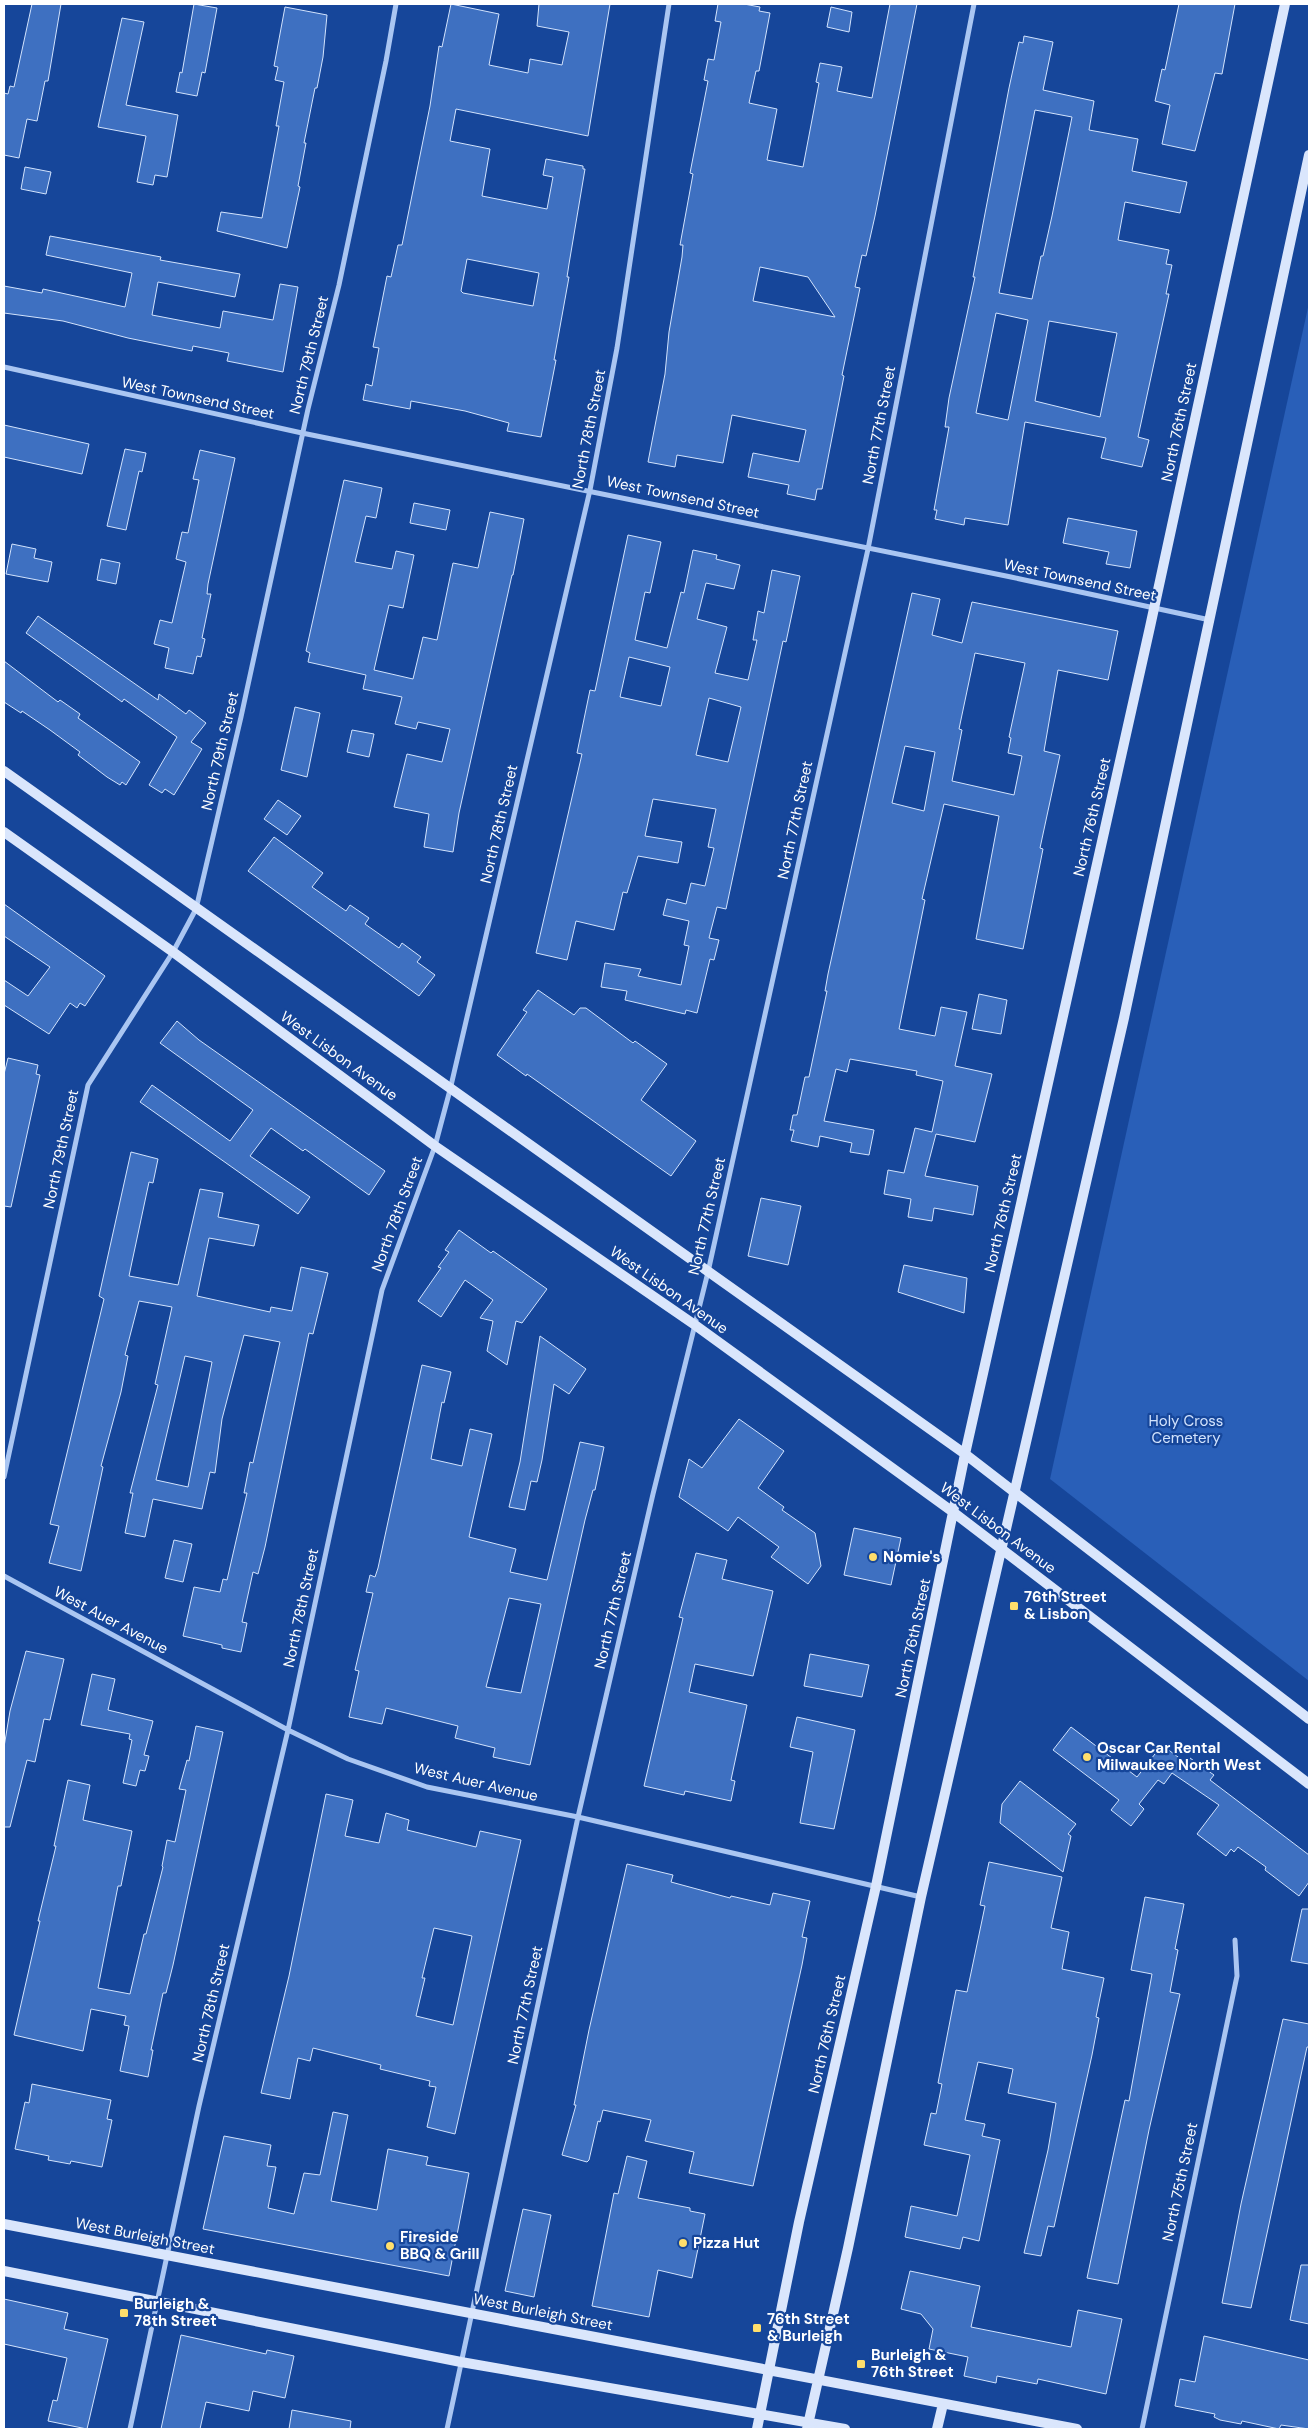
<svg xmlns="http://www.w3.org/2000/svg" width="1313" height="2433" viewBox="0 0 1313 2433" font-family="'DM Sans',sans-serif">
	<rect width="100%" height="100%" fill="#16469a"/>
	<path fill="#295fb8" d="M 1309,303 L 1309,1681 L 1050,1479 Z"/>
	<path fill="#3e70c1" stroke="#d2e3fd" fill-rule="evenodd" d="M 32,4 L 61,4 L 48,81 L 45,81 L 37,121 L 27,119 L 19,158 L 4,155 L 4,93 L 8,94 L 10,86 L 14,87 Z
		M 194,4 L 217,8 L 205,73 L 202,72 L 197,96 L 176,92 L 180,72 L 182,73 Z
		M 451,4 L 499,14 L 489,65 L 528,73 L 530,59 L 562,65 L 569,32 L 537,26 L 539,4 L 610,4 L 588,136 L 456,109 L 450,141 L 490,149 L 482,196 L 547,209 L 553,177 L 543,175 L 546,159 L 583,166 L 583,169 L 585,169 L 569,264 L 567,277 L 569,277 L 554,360 L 556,360 L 541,437 L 507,431 L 509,423 L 465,411 L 411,401 L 410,409 L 363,400 L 366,384 L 372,386 L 379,348 L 373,347 L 387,276 L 391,277 L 398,245 L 402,245 L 430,106 L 439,46 L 442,47 ZM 467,259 L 539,273 L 533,306 L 463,293 L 461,291 Z
		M 718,4 L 744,4 L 760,7 L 759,11 L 770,13 L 759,71 L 756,71 L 749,103 L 777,109 L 767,160 L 803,167 L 819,83 L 816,82 L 820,63 L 842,67 L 837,91 L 872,98 L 890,4 L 917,4 L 875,216 L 866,256 L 862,255 L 855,287 L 860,288 L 842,375 L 844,376 L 822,489 L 817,489 L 815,500 L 787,494 L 789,485 L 748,477 L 753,453 L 799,462 L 806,430 L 732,415 L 723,463 L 677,455 L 675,467 L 648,462 L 665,374 L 669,332 L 682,257 L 683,245 L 680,245 L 693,174 L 690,173 L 708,81 L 704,80 L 708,59 L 714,60 L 721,22 L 715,21 ZM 760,267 L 808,277 L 835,317 L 753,301 Z
		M 1179,4 L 1235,4 L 1222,74 L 1215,73 L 1195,151 L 1162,144 L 1170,105 L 1155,101 L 1162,69 L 1165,70 Z
		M 285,7 L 327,15 L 323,57 L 317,88 L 315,88 L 304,143 L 306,143 L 298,186 L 300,187 L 287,248 L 217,231 L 221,212 L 262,218 L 279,126 L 276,126 L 284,82 L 275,80 L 278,67 L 274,66 Z
		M 831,7 L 852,12 L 849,32 L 827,27 Z
		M 122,18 L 144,22 L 126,105 L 178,115 L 167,177 L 155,175 L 153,185 L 137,182 L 146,136 L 98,127 Z
		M 1024,36 L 1053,42 L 1043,90 L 1094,101 L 1089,130 L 1138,139 L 1132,171 L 1187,182 L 1180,213 L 1125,202 L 1118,240 L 1169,250 L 1166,264 L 1172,265 L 1166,294 L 1169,294 L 1138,437 L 1149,440 L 1142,467 L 1101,458 L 1106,438 L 1025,422 L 1008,525 L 965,518 L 964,525 L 935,519 L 937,510 L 934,510 L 949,427 L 945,427 L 949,398 L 975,277 L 973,277 L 983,224 L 1009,88 L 1019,42 L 1023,43 ZM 1035,110 L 1072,117 L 1052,216 L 1043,256 L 1041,256 L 1032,299 L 999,293 ZM 996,313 L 1028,320 L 1008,420 L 976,413 ZM 1049,321 L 1117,333 L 1100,417 L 1035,401 Z
		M 25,167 L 51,172 L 46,194 L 21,189 Z
		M 50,236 L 161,257 L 160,260 L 240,274 L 235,297 L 158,282 L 152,315 L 220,328 L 223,311 L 273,320 L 280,284 L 298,287 L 283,372 L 227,361 L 229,353 L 193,346 L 192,351 L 128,338 L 63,321 L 4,313 L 4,286 L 42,293 L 43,289 L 125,307 L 132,273 L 46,255 Z
		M 4,425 L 89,444 L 82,474 L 4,457 Z
		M 125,449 L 146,453 L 142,472 L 139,471 L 126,530 L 107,526 Z
		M 200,450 L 235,458 L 208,584 L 207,594 L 211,594 L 202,638 L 205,639 L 201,657 L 197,656 L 193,674 L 165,668 L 169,648 L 154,644 L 160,620 L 172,623 L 186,562 L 176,559 L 182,532 L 188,533 L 199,480 L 193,479 Z
		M 344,480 L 382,488 L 376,518 L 366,516 L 355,562 L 392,569 L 396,551 L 414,555 L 403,608 L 389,605 L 374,670 L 413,679 L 423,637 L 437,640 L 453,563 L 478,568 L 490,512 L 524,519 L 513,575 L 512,575 L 459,813 L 453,852 L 424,847 L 429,814 L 394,807 L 407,754 L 442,762 L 450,729 L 418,722 L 416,729 L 395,724 L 402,697 L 363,689 L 366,675 L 308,662 L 310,653 L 306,651 Z
		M 414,503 L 450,510 L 446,530 L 410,523 Z
		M 1068,518 L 1137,531 L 1130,568 L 1106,564 L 1109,552 L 1063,543 Z
		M 628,535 L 661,542 L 650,593 L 645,592 L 635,640 L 667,648 L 681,592 L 684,593 L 693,550 L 717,555 L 716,559 L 740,565 L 734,589 L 706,583 L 697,619 L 727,627 L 715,673 L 748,680 L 757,640 L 753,640 L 758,611 L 764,613 L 772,570 L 800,576 L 786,642 L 783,641 L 726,909 L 717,907 L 709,938 L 719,940 L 714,960 L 710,959 L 697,1013 L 686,1010 L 685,1014 L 625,1000 L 627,991 L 601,987 L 605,963 L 641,969 L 638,976 L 681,985 L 689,946 L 684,945 L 689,921 L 663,915 L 667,899 L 686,904 L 691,883 L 705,886 L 714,848 L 708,847 L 716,809 L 653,799 L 645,836 L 682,842 L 678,863 L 638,856 L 627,893 L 623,892 L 614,930 L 576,921 L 567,960 L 536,953 L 582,754 L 577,753 L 590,690 L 595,691 ZM 629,657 L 670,667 L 661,706 L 620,697 ZM 709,698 L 741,707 L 728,762 L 696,755 Z
		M 12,544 L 36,549 L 34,558 L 52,562 L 48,582 L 6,574 Z
		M 101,559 L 120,563 L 116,584 L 97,580 Z
		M 912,593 L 940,599 L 932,635 L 962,643 L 972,602 L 1118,631 L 1108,680 L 1058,670 L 1044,751 L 1060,755 L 1040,848 L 1043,849 L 1023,949 L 976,939 L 999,816 L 944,804 L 922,899 L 925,900 L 899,1029 L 935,1036 L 941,1007 L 967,1012 L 955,1066 L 992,1074 L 975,1142 L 936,1134 L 925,1176 L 978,1186 L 973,1215 L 934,1208 L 932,1221 L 908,1217 L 911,1199 L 884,1194 L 888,1170 L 904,1173 L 915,1128 L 932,1132 L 943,1081 L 916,1075 L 917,1071 L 850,1059 L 847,1072 L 836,1069 L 824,1121 L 874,1130 L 869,1155 L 850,1152 L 852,1143 L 820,1136 L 818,1147 L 791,1141 L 794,1130 L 790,1130 L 793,1115 L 797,1115 L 805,1077 L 809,1077 L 827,991 L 825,991 L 828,974 ZM 975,653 L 1025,663 L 1009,737 L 1011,738 L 1008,753 L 1022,756 L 1014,795 L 952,781 L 962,730 L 959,729 ZM 905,746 L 935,752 L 924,811 L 892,803 Z
		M 38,616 L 158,700 L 159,694 L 186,714 L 189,710 L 206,723 L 191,742 L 202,749 L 174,795 L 165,789 L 162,793 L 149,785 L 177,737 L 124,699 L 122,702 L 26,633 Z
		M 4,661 L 58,702 L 60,700 L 80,714 L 78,718 L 140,762 L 126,785 L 122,782 L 120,785 L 107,777 L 78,755 L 80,752 L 50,730 L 22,711 L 21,713 L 4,702 Z
		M 295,707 L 320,713 L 307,777 L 281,770 Z
		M 352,730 L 374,734 L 369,757 L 347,752 Z
		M 278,800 L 301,816 L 287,835 L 264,819 Z
		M 274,837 L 323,873 L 312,887 L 346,911 L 350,905 L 369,918 L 365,924 L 399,948 L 402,943 L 421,957 L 417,962 L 435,975 L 419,996 L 248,871 Z
		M 4,904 L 105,976 L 85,1006 L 80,1003 L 77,1008 L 70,1003 L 49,1034 L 4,1005 L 4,980 L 28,996 L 50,967 L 4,936 Z
		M 538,990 L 574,1015 L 580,1008 L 586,1008 L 633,1043 L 635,1041 L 667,1064 L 641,1100 L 696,1141 L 671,1176 L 527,1074 L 526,1076 L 497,1055 L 527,1012 L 523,1010 Z
		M 979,994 L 1007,1000 L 1001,1034 L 972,1029 Z
		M 177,1021 L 199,1040 L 385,1171 L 369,1195 L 305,1149 L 303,1151 L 271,1128 L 250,1156 L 310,1197 L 298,1214 L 140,1102 L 152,1085 L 230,1141 L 253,1110 L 160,1043 Z
		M 8,1058 L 38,1065 L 36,1074 L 40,1075 L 11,1207 L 4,1206 L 4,1074 Z
		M 131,1152 L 158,1159 L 153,1183 L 149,1182 L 129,1276 L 178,1285 L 200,1189 L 223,1193 L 218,1217 L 259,1225 L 254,1246 L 209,1238 L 197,1296 L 270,1312 L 271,1307 L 292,1311 L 301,1267 L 328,1273 L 313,1334 L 309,1333 L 265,1547 L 258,1574 L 253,1572 L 242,1622 L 247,1623 L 241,1652 L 222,1648 L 222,1645 L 183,1636 L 194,1587 L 220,1592 L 223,1579 L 227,1580 L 247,1493 L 244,1493 L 250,1462 L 253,1463 L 280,1342 L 244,1335 L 222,1419 L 215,1473 L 210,1472 L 202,1509 L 153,1499 L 145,1537 L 125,1533 L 133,1493 L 130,1493 L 158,1385 L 155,1384 L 172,1307 L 139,1301 L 125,1355 L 128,1356 L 121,1392 L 101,1466 L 103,1467 L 81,1571 L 49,1563 L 59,1526 L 50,1524 L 104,1299 L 99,1296 ZM 185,1356 L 212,1362 L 188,1487 L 156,1480 Z
		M 761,1198 L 801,1206 L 788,1265 L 748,1256 Z
		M 459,1230 L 491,1253 L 493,1251 L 547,1289 L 522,1323 L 516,1321 L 507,1365 L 487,1351 L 493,1321 L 480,1318 L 493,1300 L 465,1280 L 441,1317 L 418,1301 L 441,1268 L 438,1267 L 449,1252 L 445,1250 Z
		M 904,1265 L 967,1278 L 964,1313 L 898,1292 Z
		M 540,1336 L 586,1369 L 569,1394 L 554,1384 L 542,1460 L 537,1482 L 531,1481 L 525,1510 L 509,1507 L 520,1462 Z
		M 422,1365 L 451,1372 L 444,1403 L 442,1402 L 431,1459 L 462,1466 L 470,1429 L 492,1434 L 469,1537 L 516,1549 L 510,1572 L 547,1580 L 580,1442 L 604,1447 L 595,1490 L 593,1490 L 585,1520 L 530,1765 L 493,1757 L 495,1748 L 455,1738 L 458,1726 L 386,1708 L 382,1724 L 349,1717 L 359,1671 L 355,1670 L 373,1593 L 366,1592 L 370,1575 L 375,1577 L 378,1568 ZM 509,1598 L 541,1604 L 521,1693 L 486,1687 Z
		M 739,1419 L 784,1451 L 758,1488 L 784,1507 L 782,1510 L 815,1533 L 821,1566 L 808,1584 L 771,1557 L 779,1547 L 738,1517 L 728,1531 L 679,1497 L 689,1459 L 702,1468 Z
		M 854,1528 L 901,1538 L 891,1585 L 844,1575 Z
		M 174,1540 L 192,1544 L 183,1582 L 165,1578 Z
		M 696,1553 L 727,1560 L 722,1579 L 773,1591 L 753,1676 L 695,1664 L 689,1692 L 747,1705 L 731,1780 L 735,1781 L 731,1801 L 685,1791 L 684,1795 L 644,1786 L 683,1618 L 679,1617 Z
		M 26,1651 L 64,1659 L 50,1720 L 44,1719 L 35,1762 L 27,1760 L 10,1827 L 4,1827 L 4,1747 L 10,1711 Z
		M 810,1654 L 869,1665 L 862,1697 L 804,1686 Z
		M 92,1674 L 115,1679 L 108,1710 L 153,1721 L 144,1755 L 149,1756 L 145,1771 L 140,1770 L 136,1786 L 123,1783 L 132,1740 L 129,1739 L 130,1734 L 81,1725 Z
		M 797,1717 L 855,1730 L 834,1829 L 800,1823 L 813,1752 L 790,1747 Z
		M 196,1726 L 223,1732 L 173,1965 L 166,1993 L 163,1993 L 151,2050 L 153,2050 L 148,2077 L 120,2071 L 129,2026 L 124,2025 L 126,2016 L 91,2009 L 83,2051 L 14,2035 L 40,1921 L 38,1921 L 56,1846 L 54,1846 L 68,1780 L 90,1785 L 83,1820 L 132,1831 L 121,1886 L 118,1886 L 98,1988 L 130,1994 L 144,1934 L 146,1934 L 163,1867 L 162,1866 L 167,1840 L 175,1842 L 186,1790 L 179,1789 L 187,1760 L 189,1761 Z
		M 1071,1727 L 1137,1777 L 1162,1745 L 1186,1763 L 1190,1758 L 1214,1775 L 1210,1780 L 1309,1855 L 1309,1882 L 1299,1896 L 1265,1870 L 1266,1867 L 1238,1847 L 1234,1852 L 1231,1849 L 1226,1856 L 1197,1834 L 1219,1805 L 1172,1773 L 1164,1784 L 1158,1780 L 1139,1804 L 1144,1809 L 1131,1826 L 1111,1810 L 1119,1800 L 1053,1750 Z
		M 1020,1781 L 1076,1824 L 1068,1834 L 1071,1836 L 1063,1872 L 1000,1823 L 1002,1804 Z
		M 326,1794 L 353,1800 L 345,1836 L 379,1843 L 386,1813 L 409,1820 L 407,1830 L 476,1847 L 480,1831 L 521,1840 L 455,2134 L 427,2127 L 436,2087 L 429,2086 L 430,2081 L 380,2069 L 381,2065 L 313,2048 L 310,2061 L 298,2058 L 290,2099 L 261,2093 L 289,1976 ZM 434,1928 L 472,1936 L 453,2025 L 416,2016 L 425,1978 L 422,1978 Z
		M 989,1862 L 1062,1877 L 1051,1928 L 1069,1932 L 1062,1969 L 1104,1978 L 1096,2017 L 1099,2018 L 1092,2055 L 1054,2227 L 1048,2226 L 1041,2256 L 1024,2253 L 1048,2150 L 1056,2103 L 1008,2093 L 1013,2069 L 978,2062 L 965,2120 L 985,2124 L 982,2136 L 1000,2140 L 979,2241 L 963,2237 L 960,2249 L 905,2237 L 911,2206 L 957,2216 L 970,2155 L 924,2145 L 931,2113 L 936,2114 L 942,2084 L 938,2083 L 956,1990 L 967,1992 L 985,1906 L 980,1905 Z
		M 627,1864 L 673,1875 L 671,1882 L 730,1898 L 731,1896 L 770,1905 L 773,1893 L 810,1901 L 802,1937 L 807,1938 L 802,1965 L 753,2186 L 689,2173 L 694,2152 L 645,2141 L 651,2120 L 603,2110 L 600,2122 L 598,2121 L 589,2160 L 587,2162 L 562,2155 L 576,2105 L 574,2105 L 589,2030 Z
		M 1145,1897 L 1184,1904 L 1175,1949 L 1178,1950 L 1170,1992 L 1180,1994 L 1149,2130 L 1118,2284 L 1087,2278 L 1125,2100 L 1129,2101 L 1152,1974 L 1131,1970 Z
		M 1302,1909 L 1309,1909 L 1309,1964 L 1291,1961 Z
		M 1283,2019 L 1309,2024 L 1309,2047 L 1307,2047 L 1251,2308 L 1222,2303 L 1241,2204 Z
		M 32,2084 L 111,2100 L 107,2119 L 112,2120 L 102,2167 L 71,2161 L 70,2164 L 48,2160 L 49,2156 L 15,2149 L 25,2102 L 29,2103 Z
		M 333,2112 L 348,2115 L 331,2201 L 377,2210 L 388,2149 L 428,2157 L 426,2165 L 469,2173 L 449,2276 L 203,2229 L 224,2136 L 271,2145 L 267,2166 L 276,2167 L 268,2208 L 294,2214 L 304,2173 L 320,2175 Z
		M 627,2156 L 647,2161 L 638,2198 L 690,2208 L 690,2211 L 705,2214 L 692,2278 L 658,2270 L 649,2317 L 592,2306 L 614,2193 L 618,2194 Z
		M 523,2209 L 551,2215 L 534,2297 L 505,2291 Z
		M 1301,2265 L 1309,2265 L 1309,2324 L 1290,2320 Z
		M 910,2271 L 980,2286 L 971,2327 L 1071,2347 L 1078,2310 L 1122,2319 L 1106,2394 L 1038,2379 L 1037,2384 L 997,2376 L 996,2383 L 964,2376 L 968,2357 L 929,2349 L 933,2329 L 921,2314 L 901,2309 Z
		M 4,2299 L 68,2313 L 64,2329 L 108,2339 L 87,2429 L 48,2421 L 53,2400 L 57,2401 L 67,2358 L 4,2344 Z
		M 181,2335 L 266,2354 L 267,2350 L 294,2356 L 285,2398 L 253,2391 L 249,2411 L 206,2402 L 200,2429 L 161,2429 Z
		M 1204,2336 L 1309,2360 L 1309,2429 L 1281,2425 L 1279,2429 L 1242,2421 L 1241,2424 L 1220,2420 L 1214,2417 L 1215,2414 L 1175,2406 L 1180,2379 L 1195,2382 Z
		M 292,2410 L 351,2421 L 350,2429 L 289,2429 Z"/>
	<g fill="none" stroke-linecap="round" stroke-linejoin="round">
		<path stroke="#aac6f2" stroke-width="5" d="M 4,367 L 302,433 L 1011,577 L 1210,620
			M 4,1477 L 88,1085 L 173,952 L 196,909 L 241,717 L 308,409 L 339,285 L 386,61 L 396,4
			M 4,1576 L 288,1730 L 348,1759 L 427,1787 L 578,1817 L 921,1897
			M 130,2429 L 199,2106 L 288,1730 L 382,1290 L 435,1146 L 450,1090 L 590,490 L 617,348 L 669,4
			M 447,2429 L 578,1817 L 653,1494 L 708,1272 L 868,549 L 974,4
			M 1142,2429 L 1237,1976 L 1235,1940"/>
		<path stroke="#dae6fc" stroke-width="10" d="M 4,771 L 965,1454 L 1309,1719
			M 4,832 L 173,952 L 435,1146 L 695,1325 L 953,1512 L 1309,1784
			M 4,2224 L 1077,2429
			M 4,2271 L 461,2362 L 845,2429
			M 757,2429 L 799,2222 L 876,1886 L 965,1454 L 1150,627 L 1285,4
			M 807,2429 L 848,2248 L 921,1897 L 1124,1018 L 1309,155
			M 937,2429 L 943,2404"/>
	</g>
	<g fill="#ffdf6c" stroke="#16469a" stroke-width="2">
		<circle cx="873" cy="1557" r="5"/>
		<rect x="1009" y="1601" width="10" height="10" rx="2.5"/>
		<circle cx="1087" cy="1757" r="5"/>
		<circle cx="683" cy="2243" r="5"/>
		<circle cx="390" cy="2246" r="5"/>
		<rect x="119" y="2308" width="10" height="10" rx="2.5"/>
		<rect x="752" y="2323" width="10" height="10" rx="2.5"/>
		<rect x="856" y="2359" width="10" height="10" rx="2.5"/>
	</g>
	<g text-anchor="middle" stroke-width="4.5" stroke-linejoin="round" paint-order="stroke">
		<g font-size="15" fill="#fff" stroke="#16469a">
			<text transform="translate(309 355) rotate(-76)" y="5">North 79th Street</text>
			<text transform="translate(198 398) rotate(12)" y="5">West Townsend Street</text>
			<text transform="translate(1179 422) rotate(-78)" y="5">North 76th Street</text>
			<text transform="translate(879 425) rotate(-79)" y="5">North 77th Street</text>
			<text transform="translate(589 429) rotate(-79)" y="5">North 78th Street</text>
			<text transform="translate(683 497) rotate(12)" y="5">West Townsend Street</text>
			<text transform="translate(1080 580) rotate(12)" y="5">West Townsend Street</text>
			<text transform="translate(220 751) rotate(-77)" y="5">North 79th Street</text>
			<text transform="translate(1092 817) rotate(-77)" y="5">North 76th Street</text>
			<text transform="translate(795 820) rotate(-78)" y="5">North 77th Street</text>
			<text transform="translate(499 824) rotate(-77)" y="5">North 78th Street</text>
			<text transform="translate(339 1056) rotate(36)" y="5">West Lisbon Avenue</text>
			<text transform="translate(61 1149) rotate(-78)" y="5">North 79th Street</text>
			<text transform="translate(1003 1213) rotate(-77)" y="5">North 76th Street</text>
			<text transform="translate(397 1214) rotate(-70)" y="5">North 78th Street</text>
			<text transform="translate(707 1216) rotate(-77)" y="5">North 77th Street</text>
			<text transform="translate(669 1290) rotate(35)" y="5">West Lisbon Avenue</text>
			<text transform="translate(998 1528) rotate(37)" y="5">West Lisbon Avenue</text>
			<text transform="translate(301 1608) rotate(-78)" y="5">North 78th Street</text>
			<text transform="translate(613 1610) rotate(-77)" y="5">North 77th Street</text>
			<text transform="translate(111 1620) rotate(28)" y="5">West Auer Avenue</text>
			<text transform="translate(913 1638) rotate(-78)" y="5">North 76th Street</text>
			<text transform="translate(476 1782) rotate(13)" y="5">West Auer Avenue</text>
			<text transform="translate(211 2003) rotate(-77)" y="5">North 78th Street</text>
			<text transform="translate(525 2005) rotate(-78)" y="5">North 77th Street</text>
			<text transform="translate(827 2034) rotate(-77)" y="5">North 76th Street</text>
			<text transform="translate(1180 2182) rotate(-78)" y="5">North 75th Street</text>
			<text transform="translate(145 2236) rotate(11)" y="5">West Burleigh Street</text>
			<text transform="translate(543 2312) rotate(11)" y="5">West Burleigh Street</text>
		</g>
		<g font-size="15" fill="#d2e3fd" stroke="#16469a">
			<text x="1186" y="1426">Holy Cross<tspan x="1186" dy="17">Cemetery</tspan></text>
		</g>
		<g font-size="15" font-weight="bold" fill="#fff" stroke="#16469a" text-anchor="start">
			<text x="883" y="1562">Nomie's</text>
			<text x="1024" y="1602">76th Street<tspan x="1024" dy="17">&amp; Lisbon</tspan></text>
			<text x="1097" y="1753">Oscar Car Rental<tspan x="1097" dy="17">Milwaukee North West</tspan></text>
			<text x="400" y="2242">Fireside<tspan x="400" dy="17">BBQ &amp; Grill</tspan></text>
			<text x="693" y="2248">Pizza Hut</text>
			<text x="134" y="2309">Burleigh &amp;<tspan x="134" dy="17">78th Street</tspan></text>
			<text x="767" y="2324">76th Street<tspan x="767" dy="17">&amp; Burleigh</tspan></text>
			<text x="871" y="2360">Burleigh &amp;<tspan x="871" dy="17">76th Street</tspan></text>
		</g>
	</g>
	<rect width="1313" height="2433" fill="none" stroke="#ffffff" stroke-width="10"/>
</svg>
